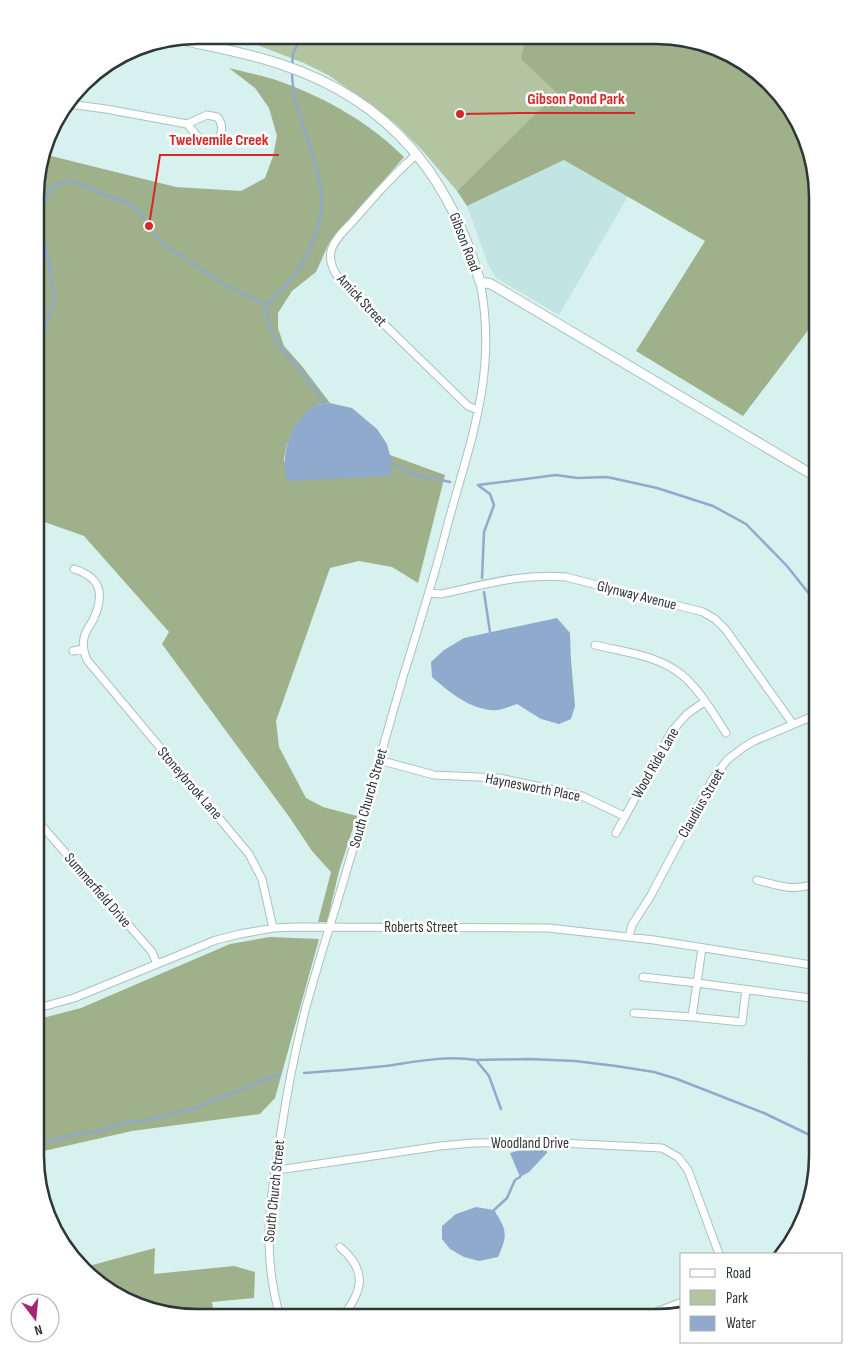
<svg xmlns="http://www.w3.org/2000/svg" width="853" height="1353" viewBox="0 0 853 1353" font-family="'Sofia Sans Condensed',sans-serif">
	<rect width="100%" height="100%" fill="#d7f1ef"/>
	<path fill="#c2e4e2" d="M 564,160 L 628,196 L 559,315 L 496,278 L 488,264 L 467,206 Z"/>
	<path fill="#b3c4a0" d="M 231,35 L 627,36 L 558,93 L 457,191 L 422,150 L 397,125 L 369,103 L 328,75 L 304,63 Z"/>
	<path fill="#9fb18b" d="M 526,36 L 678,36 L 755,69 L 806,135 L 818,197 L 818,335 L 809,329 L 743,416 L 636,351 L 705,241 L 564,160 L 467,206 L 457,191 L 557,93 L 521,59 Z
		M 229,68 C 247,73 267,76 284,83 C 328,99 371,124 404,157 L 329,243 L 316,272 L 292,291 L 278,313 L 278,328 L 284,346 L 301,365 L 330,403 C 326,403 321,404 318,405 C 300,411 284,444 284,462 L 390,470 L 390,455 L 445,475 L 418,583 L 392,567 L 359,561 L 330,568 L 276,721 L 279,747 L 306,798 L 323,807 L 357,816 L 339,871 L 327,922 L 318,922 L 331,872 L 312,851 L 290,818 L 162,644 L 169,632 L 84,536 L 36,519 L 36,176 L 43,154 L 176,187 L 241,191 L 265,178 L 273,156 L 277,136 L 269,108 L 255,88 Z
		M 270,937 L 319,939 L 275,1098 L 260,1114 L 132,1131 L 35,1153 L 35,1020 L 81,1008 L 230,944 Z
		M 155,1248 L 154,1274 L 234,1266 L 255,1272 L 254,1298 L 212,1302 L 214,1317 L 176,1317 L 99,1285 L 85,1267 Z"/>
	<path fill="#8faacc" d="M 330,403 L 352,408 L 377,429 L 387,444 L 390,455 L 392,474 L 387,476 L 288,481 C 278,457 292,420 314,406 C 319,404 325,404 330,403 Z
		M 557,618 L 570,633 L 571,660 L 575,706 L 571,719 L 559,724 L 541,719 L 517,704 C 511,706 504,709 498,710 C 473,712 449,692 432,677 L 431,662 L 444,650 L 464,638 Z
		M 537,1145 L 545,1146 L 547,1153 L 529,1172 L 520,1177 L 510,1153 Z
		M 476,1207 L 494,1210 C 507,1230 508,1235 498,1257 L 479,1261 L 464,1257 L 450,1249 L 442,1239 L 442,1226 L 456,1214 Z"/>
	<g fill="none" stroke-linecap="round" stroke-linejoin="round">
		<path stroke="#8faacc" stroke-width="2.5" d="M 292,67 L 293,53 L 303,35
			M 266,305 C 293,282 317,247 321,211 C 324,186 314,159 306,136 C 300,116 292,93 292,72
			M 266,305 C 266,346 308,370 324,404
			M 36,350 L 53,306 L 54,296 L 48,257 L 39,220 L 49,191 L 54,186 L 66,181 L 81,184 L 109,197 L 128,203 L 141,213 L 155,236 L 168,247 L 225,285 L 266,305
			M 390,461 L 412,474 L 450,482
			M 478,485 L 556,475 L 577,478 L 607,477 L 657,488 L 713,506 L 746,524 L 787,566 L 818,605
			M 479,486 L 490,494 L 494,505 L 484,532 L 482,578
			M 484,592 L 490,632
			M 476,1060 L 489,1076 L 501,1109
			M 304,1073 C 331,1071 358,1069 385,1066 C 414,1062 446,1055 476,1060 L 530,1059 L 575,1061 L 616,1066 L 654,1072 L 677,1079 L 764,1113 L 818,1139
			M 35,1145 L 76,1134 L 101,1131 L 121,1123 L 147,1120 L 192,1109 L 280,1074
			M 494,1210 L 507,1198 L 515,1180 L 520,1177"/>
		<g stroke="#a9c2c0" stroke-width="9">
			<path id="minor" d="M 68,104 L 106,109 L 187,124
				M 207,115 L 217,117 C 227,127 220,148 204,141 C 197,138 193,130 187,124 Z
				M 417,154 C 394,174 374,197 354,220 C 346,229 334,239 331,251 C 328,268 340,280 350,291 L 468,406 L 478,410
				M 74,569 C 103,578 104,596 93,620 C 90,626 85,631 84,638 C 82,646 84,653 87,660 L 249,854 L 262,879 L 273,928
				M 429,593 L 441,594 C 483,585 522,573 566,577 L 703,612 L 715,619 L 726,630 L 793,724
				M 595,645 C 623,652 658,655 682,675 C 700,690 713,713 726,733
				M 73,651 L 83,649
				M 379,760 L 434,775 L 499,778 L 582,796 L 624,816
				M 35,818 L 152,952 L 157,964
				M 616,833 L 672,731 L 687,714 L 704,702
				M 757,880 C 781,887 794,891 818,883
				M 629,937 L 632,925 L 650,897 L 712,780 L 727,760 L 744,747 L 754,741 L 818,714
				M 702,948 L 697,983 L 818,999
				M 35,1009 L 74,998 L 216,940 L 240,934 L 273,928 L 296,927 L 549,928 L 654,940 L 818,966
				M 634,1013 L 692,1017 L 697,983 L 643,977
				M 692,1017 L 742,1022 L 746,990
				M 818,1060 L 812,1059 L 818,1035
				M 275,1168 L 285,1169 L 440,1146 L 473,1143 L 540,1142 L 662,1148 L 678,1157 L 688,1170 L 719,1254
				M 340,1247 C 368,1271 363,1291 342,1317
				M 280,1317 C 261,1249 270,1200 281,1132 C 287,1092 295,1051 305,1011 C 319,958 337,905 352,852 C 370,794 386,736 403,677 C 419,626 435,575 448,523 C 471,439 498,371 480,282
				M 641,1318 L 682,1302"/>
		</g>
		<g stroke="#a9c2c0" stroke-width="11">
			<path id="tertiary" d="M 177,39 C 212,47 249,53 283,65 C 390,101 450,176 480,282 L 491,284 L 818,478"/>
		</g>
		<use href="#minor" stroke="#fff" stroke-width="7"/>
		<use href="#tertiary" stroke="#fff" stroke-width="9"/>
	</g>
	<g text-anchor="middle" stroke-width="5" stroke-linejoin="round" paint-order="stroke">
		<g font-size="15" fill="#2d3736" stroke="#fff">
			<text transform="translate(465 242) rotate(69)" y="5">Gibson Road</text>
			<text transform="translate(362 300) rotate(47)" y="5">Amick Street</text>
			<text transform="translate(637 595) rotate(14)" y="5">Glynway Avenue</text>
			<text transform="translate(655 763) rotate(-60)" y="5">Wood Ride Lane</text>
			<text transform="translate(190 783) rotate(49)" y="5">Stoneybrook Lane</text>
			<text transform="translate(533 787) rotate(11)" y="5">Haynesworth Place</text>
			<text transform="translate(368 798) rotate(-74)" y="5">South Church Street</text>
			<text transform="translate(701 803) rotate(-60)" y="5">Claudius Street</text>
			<text transform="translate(98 890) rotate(49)" y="5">Summerfield Drive</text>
			<text x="421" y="932">Roberts Street</text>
			<text x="530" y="1148">Woodland Drive</text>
			<text transform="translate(274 1191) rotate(-84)" y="5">South Church Street</text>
		</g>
	</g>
	<path d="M0 0H853V1353H0ZM197 44H656A153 153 0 0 1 809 197V1156A153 153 0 0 1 656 1309H197A153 153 0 0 1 44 1156V197A153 153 0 0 1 197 44Z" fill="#fff" fill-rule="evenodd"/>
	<path fill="none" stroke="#2d3736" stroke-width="2.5" d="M197 44H656A153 153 0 0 1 809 197V1156A153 153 0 0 1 656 1309H197A153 153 0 0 1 44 1156V197A153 153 0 0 1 197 44Z"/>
	<path fill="none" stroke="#d62828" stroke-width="2" d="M460 114L518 113H635M149 226L160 155H279"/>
	<g fill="#d62828" stroke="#fff" stroke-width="2">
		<circle cx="460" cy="114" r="5"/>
		<circle cx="149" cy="226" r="5"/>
	</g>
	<g font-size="16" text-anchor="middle" font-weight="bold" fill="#d62828" stroke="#fff" stroke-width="5" stroke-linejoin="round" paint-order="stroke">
		<text x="576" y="104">Gibson Pond Park</text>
		<text x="219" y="145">Twelvemile Creek</text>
	</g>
	<rect x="680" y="1253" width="162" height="90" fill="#ffffff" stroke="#abafaf"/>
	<rect x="690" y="1269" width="25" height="8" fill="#ffffff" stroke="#abafaf"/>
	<text x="726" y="1278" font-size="15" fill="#2d3736">Road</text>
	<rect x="690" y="1290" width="25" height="15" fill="#b3c4a0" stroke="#abafaf"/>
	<text x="726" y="1303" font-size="15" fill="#2d3736">Park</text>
	<rect x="690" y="1316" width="25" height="15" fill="#8faacc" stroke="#abafaf"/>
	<text x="726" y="1328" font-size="15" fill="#2d3736">Water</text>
	<g transform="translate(35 1318) rotate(164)"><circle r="24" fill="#ffffff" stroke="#abafaf"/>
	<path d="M0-4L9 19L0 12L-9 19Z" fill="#a62574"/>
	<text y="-8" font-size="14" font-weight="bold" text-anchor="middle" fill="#2d3736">N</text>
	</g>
</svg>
